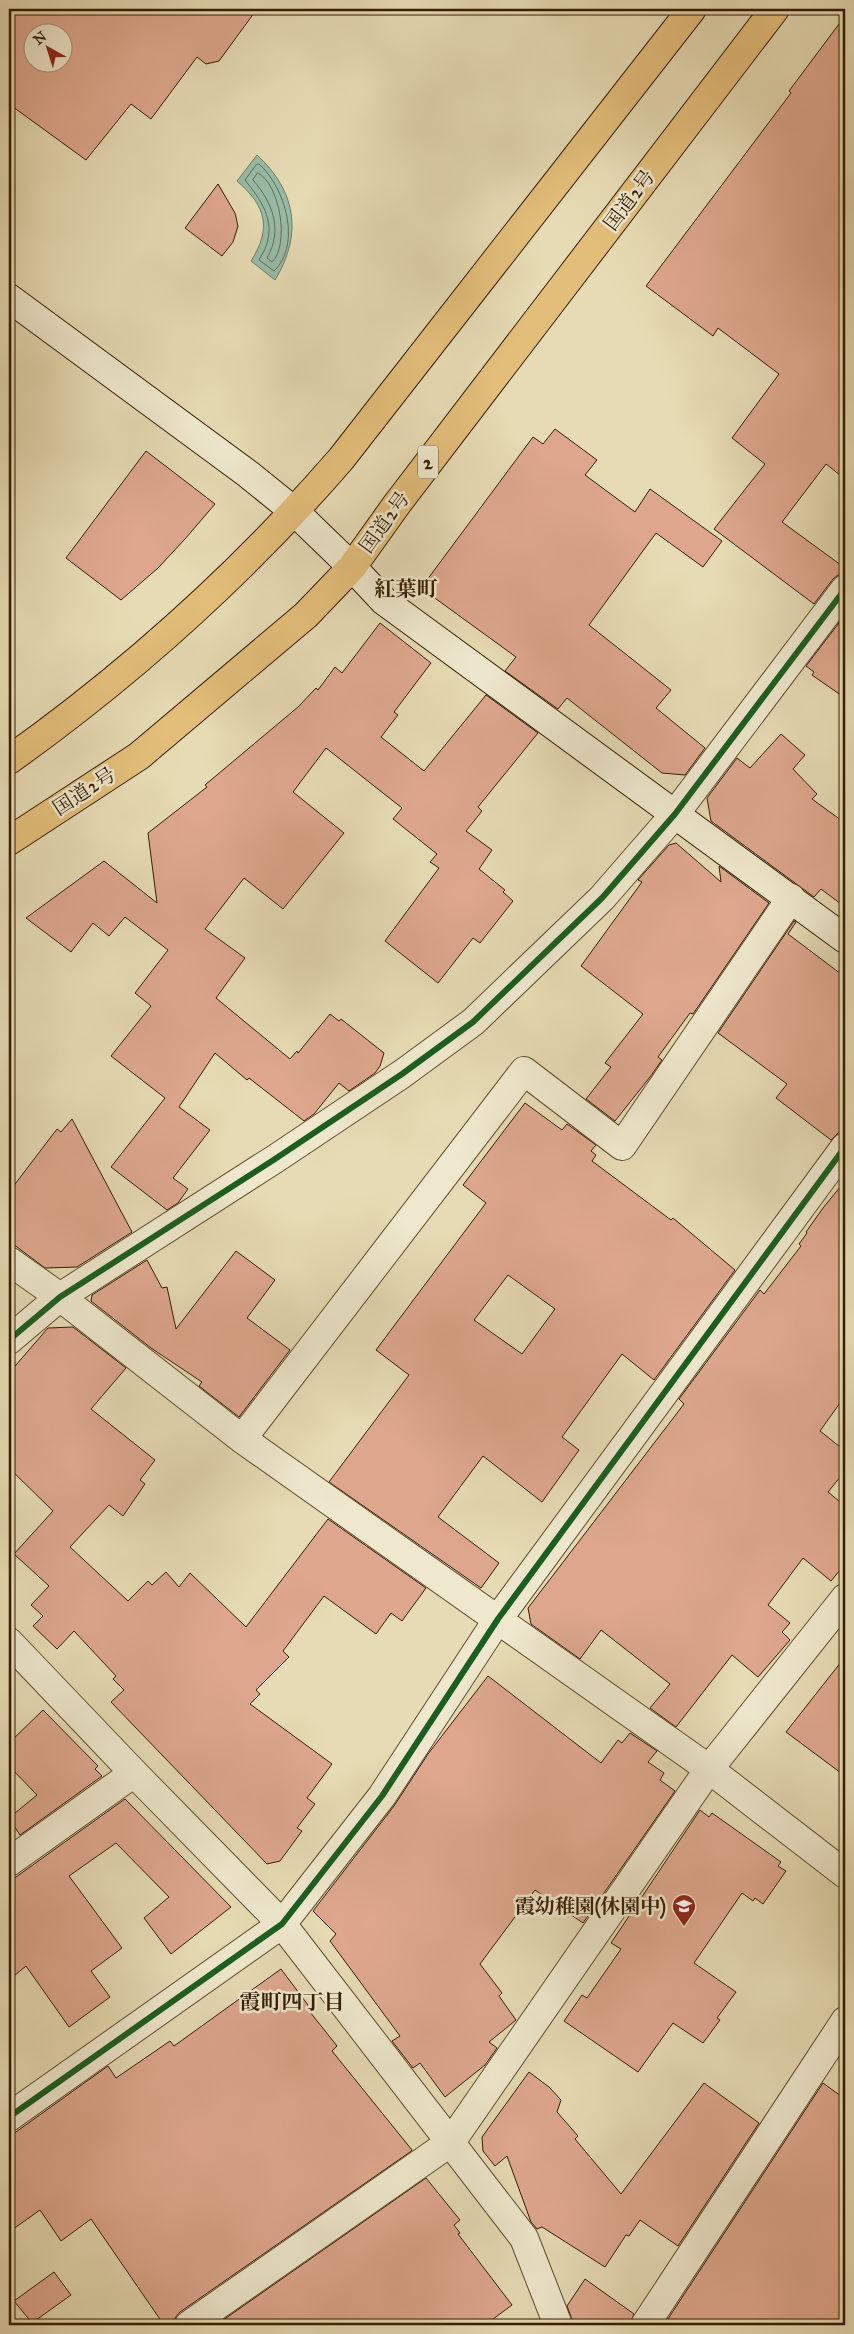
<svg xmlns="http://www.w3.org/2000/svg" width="854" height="2334" viewBox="0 0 854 2334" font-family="'IM FELL Great Primer','Noto Serif JP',serif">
	<rect width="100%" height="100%" fill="#e6dbb4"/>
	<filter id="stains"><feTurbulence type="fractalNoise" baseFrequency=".004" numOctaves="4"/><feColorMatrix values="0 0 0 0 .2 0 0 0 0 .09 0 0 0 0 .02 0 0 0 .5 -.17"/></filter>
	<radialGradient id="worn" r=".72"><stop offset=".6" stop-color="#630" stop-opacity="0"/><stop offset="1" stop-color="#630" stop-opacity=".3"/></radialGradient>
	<path fill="#97bca8" stroke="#707c65" d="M 257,155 C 296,191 303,234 275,280 L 251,261 C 272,228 266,206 237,181 Z"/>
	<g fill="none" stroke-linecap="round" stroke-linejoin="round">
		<path stroke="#666c54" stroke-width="1" d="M 259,164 C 285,187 302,244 274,271 L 259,260 C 261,255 265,251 266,246 C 276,220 260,199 245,180 L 256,165 Z
			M 258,173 C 280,184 290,245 272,262 L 267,258 C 283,230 273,203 253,180 Z"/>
	</g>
	<path fill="#dea78d" stroke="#351c00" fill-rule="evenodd" d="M 9,9 L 257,9 L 219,61 L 206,64 L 197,57 L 151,119 L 131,104 L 86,160 L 9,104 ZM 32,32 L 62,32 L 62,62 L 32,62 Z
		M 845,16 L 845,479 L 826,464 L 782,522 L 845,568 L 845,574 L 838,575 L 833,579 L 814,604 L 714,529 L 765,464 L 732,438 L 779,374 L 718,328 L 713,336 L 646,286 L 791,93 L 789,91 Z
		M 218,184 L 235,213 L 238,226 L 233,242 L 222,256 L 185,228 Z
		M 555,429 L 597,460 L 585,475 L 635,512 L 650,489 L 722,541 L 703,567 L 656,533 L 589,625 L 671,690 L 656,708 L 705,748 L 685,775 L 662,773 L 567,698 L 558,709 L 505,671 L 516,657 L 421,588 L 533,437 L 543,444 Z
		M 146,451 L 215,504 L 185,539 L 158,568 L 121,600 L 66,558 Z
		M 845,615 L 845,698 L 812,675 L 814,672 L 806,666 Z
		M 380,623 L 431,663 L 394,712 L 398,715 L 381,737 L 424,771 L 486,695 L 538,733 L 478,807 L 482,811 L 466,831 L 492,850 L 479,869 L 505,890 L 503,892 L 513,901 L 480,943 L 473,938 L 438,983 L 385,941 L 439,868 L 430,862 L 437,854 L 393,819 L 402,808 L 326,748 L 293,792 L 344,833 L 283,909 L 244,878 L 205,929 L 245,958 L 216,998 L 290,1059 L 297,1051 L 298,1053 L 330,1014 L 339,1021 L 341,1019 L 384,1053 L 380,1066 L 375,1073 L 349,1091 L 339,1083 L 314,1114 L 304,1121 L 249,1078 L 247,1080 L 215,1053 L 179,1107 L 210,1130 L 173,1178 L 188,1189 L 178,1203 L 167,1210 L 111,1167 L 165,1098 L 111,1056 L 151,1006 L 135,993 L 168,950 L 125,917 L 109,936 L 93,923 L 71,952 L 26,918 L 104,861 L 157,903 L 148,833 L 207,787 L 205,785 L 298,707 L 316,688 L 318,690 L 335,667 L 342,673 Z
		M 781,734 L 805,755 L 793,769 L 817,794 L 812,799 L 845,823 L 845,907 L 821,889 L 814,897 L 711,821 L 707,798 L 737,758 L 750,768 Z
		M 676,843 L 721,882 L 719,866 L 769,903 L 693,1014 L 690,1013 L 658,1057 L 662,1060 L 650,1077 L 615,1121 L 586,1099 L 611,1067 L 605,1063 L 643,1014 L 581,966 L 642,882 L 638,880 L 669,845 Z
		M 794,921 L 796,922 L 788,934 L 845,977 L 845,1132 L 838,1133 L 831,1140 L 776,1098 L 787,1084 L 718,1033 Z
		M 525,1103 L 562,1130 L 567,1124 L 596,1145 L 591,1151 L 596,1155 L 592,1161 L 671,1220 L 673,1218 L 735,1270 L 654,1380 L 622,1354 L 562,1437 L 579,1450 L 542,1502 L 483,1456 L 438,1517 L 499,1563 L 481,1588 L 329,1482 L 409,1375 L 376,1350 L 486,1203 L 463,1185 ZM 508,1275 L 555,1309 L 522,1354 L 474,1320 Z
		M 72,1119 L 132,1232 L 77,1267 L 45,1268 L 9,1241 L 9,1192 L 57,1129 L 61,1132 Z
		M 845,1181 L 845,1396 L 820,1431 L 845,1451 L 845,1471 L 828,1492 L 845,1506 L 845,1564 L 831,1581 L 803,1558 L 768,1605 L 790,1623 L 782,1632 L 790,1640 L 758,1677 L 732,1655 L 676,1727 L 650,1708 L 670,1684 L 601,1630 L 580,1659 L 531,1624 L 528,1608 L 684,1404 L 679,1399 L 760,1290 L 764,1294 L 801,1246 L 799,1244 L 807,1233 L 806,1232 L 823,1208 Z
		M 236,1251 L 275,1280 L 247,1318 L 290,1350 L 239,1417 L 199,1386 L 202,1382 L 151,1348 L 91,1301 L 92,1295 L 147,1260 L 162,1288 L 167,1287 L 176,1329 Z
		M 73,1327 L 126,1368 L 91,1409 L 155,1460 L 140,1480 L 145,1484 L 123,1516 L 109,1505 L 70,1547 L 128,1601 L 148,1581 L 152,1585 L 166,1572 L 179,1587 L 190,1573 L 246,1627 L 328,1519 L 426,1588 L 402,1621 L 391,1613 L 376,1634 L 324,1596 L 283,1651 L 289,1657 L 256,1690 L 260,1694 L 250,1704 L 332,1764 L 307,1798 L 315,1804 L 297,1828 L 302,1831 L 280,1861 L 267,1864 L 111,1702 L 124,1690 L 113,1679 L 116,1676 L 74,1631 L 57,1649 L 33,1626 L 43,1616 L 31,1605 L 49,1586 L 14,1554 L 53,1511 L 9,1468 L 9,1373 L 48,1328 Z
		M 845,1657 L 845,1776 L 786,1732 Z
		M 488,1676 L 601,1763 L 618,1740 L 622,1743 L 630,1733 L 657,1751 L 648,1762 L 664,1773 L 660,1780 L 675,1791 L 583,1923 L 535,1890 L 480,1964 L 502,1993 L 499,1996 L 516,2020 L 489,2042 L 497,2048 L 485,2065 L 445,2097 L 420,2063 L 413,2068 L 392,2041 L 400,2036 L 330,1941 L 336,1934 L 313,1911 L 394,1806 L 428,1754 Z
		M 43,1710 L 98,1766 L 95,1769 L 102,1776 L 20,1835 L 9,1818 L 37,1795 L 9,1766 L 9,1743 Z
		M 125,1799 L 231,1907 L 171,1954 L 144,1918 L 169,1897 L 116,1843 L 69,1876 L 122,1948 L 91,1971 L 110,1997 L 69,2027 L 26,1966 L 9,1980 L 9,1882 Z
		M 700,1810 L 709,1817 L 712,1813 L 781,1862 L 778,1866 L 786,1871 L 763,1904 L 755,1898 L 753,1901 L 742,1893 L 694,1963 L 736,1992 L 717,2018 L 720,2020 L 703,2043 L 673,2023 L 638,2072 L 564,2021 L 582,1995 L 587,1998 L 621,1949 L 611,1943 Z
		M 281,1969 L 308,2005 L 306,2007 L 337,2046 L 332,2051 L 412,2150 L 410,2152 L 180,2312 L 175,2318 L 174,2325 L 164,2325 L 91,2219 L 61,2241 L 40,2210 L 9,2232 L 9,2137 L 108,2066 L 116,2078 L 170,2041 L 174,2046 Z
		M 529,2072 L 549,2087 L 561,2100 L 557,2112 L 578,2136 L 575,2139 L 621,2194 L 704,2083 L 759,2123 L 678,2246 L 640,2220 L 629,2236 L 626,2235 L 605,2267 L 542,2227 L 537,2229 L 531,2222 L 507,2156 L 495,2166 L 483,2151 L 482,2137 Z
		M 823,2083 L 845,2099 L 845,2325 L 664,2325 Z
		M 426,2178 L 460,2220 L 454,2225 L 460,2233 L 458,2234 L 512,2305 L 485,2325 L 216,2325 Z
		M 54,2272 L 71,2295 L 32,2323 L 14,2301 Z
		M 585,2279 L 634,2314 L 630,2325 L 574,2325 L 567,2306 Z"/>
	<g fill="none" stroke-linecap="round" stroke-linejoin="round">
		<g stroke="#614c2d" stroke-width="30">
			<path id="street" d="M 9,1261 L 60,1297 L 242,1439 L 709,1769 L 845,1874
				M 9,1340 L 60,1297 L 275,1159 L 402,1074 L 473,1022 L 602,898 L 675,814 L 845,589
				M 242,1439 L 524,1071 L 622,1146 L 791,898
				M 9,1642 L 134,1773 L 282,1924 L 524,2238 L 558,2325
				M 9,1862 L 134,1773
				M 9,2117 L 282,1924 L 382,1796 L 498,1619 L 845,1147
				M 189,2325 L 451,2142 L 709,1769 L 845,1598
				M 645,2325 L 845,2021"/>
		</g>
		<g stroke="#351c00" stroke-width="30">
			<path id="secondary" d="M 9,298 L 248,474 L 295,512 L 352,567 L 384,601 L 845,939"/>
		</g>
		<g stroke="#351c00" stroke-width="30">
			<path id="highway" d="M 9,760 C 131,673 243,572 341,459 L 692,9
				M 9,841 L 139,756 L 306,615 L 352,567 L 397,504 L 775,9"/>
		</g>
		<use href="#street" stroke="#efe8ce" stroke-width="28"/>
		<use href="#secondary" stroke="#efe8ce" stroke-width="28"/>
		<use href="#highway" stroke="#e3be7a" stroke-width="28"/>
		<g stroke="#efe8ce" stroke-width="9">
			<path id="cycleway" d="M 9,1340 L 60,1297 L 275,1159 L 402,1074 L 473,1022 L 602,898 L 675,814 L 845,589
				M 9,2117 L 282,1924 L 382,1796 L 498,1619 L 845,1147"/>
		</g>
		<use href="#cycleway" stroke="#1b5e20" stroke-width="6"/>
	</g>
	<defs>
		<g id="school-pin" transform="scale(1.25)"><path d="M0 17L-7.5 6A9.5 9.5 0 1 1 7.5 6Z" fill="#8f2418" stroke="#efe8ce"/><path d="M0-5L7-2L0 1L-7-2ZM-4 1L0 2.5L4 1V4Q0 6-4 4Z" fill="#fff"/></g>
	</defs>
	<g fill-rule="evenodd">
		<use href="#school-pin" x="684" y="1906"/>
	</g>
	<g text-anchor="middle" stroke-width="5" stroke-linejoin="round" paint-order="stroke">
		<rect fill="#efe8ce" stroke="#6d593e" stroke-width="1" x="418" y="445.5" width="20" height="33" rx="4"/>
		<g font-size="19" font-weight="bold" fill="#351c00">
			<text x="428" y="469">2</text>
		</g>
		<g font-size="20" fill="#351c00" stroke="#efe8ce">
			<text transform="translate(629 200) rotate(-53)" y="7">国道2号</text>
			<text transform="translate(384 522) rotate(-54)" y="7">国道2号</text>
			<text transform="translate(84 791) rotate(-33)" y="7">国道2号</text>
		</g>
		<g font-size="20" font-weight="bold" fill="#351c00" stroke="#efe8ce" text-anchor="end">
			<text x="666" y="1913">霞幼稚園(休園中)</text>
		</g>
		<g font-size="21" font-weight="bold" fill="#351c00" stroke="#efe8ce">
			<text x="406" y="596">紅葉町</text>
			<text x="292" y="2009">霞町四丁目</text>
		</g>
	</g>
	<rect width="854" height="2334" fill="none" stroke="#e6dbb4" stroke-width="30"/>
	<rect x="10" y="10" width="834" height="2314" fill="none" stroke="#351c00" stroke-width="2.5"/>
	<rect x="15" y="15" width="824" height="2304" fill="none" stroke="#351c00"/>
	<g transform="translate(48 48) rotate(321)"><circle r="24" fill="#efe8ce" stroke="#a5967c"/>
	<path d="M0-4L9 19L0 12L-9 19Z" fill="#8f2418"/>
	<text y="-8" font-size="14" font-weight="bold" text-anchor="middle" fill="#351c00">N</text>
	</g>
	<rect width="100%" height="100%" filter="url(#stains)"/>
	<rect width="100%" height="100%" fill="url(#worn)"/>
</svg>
